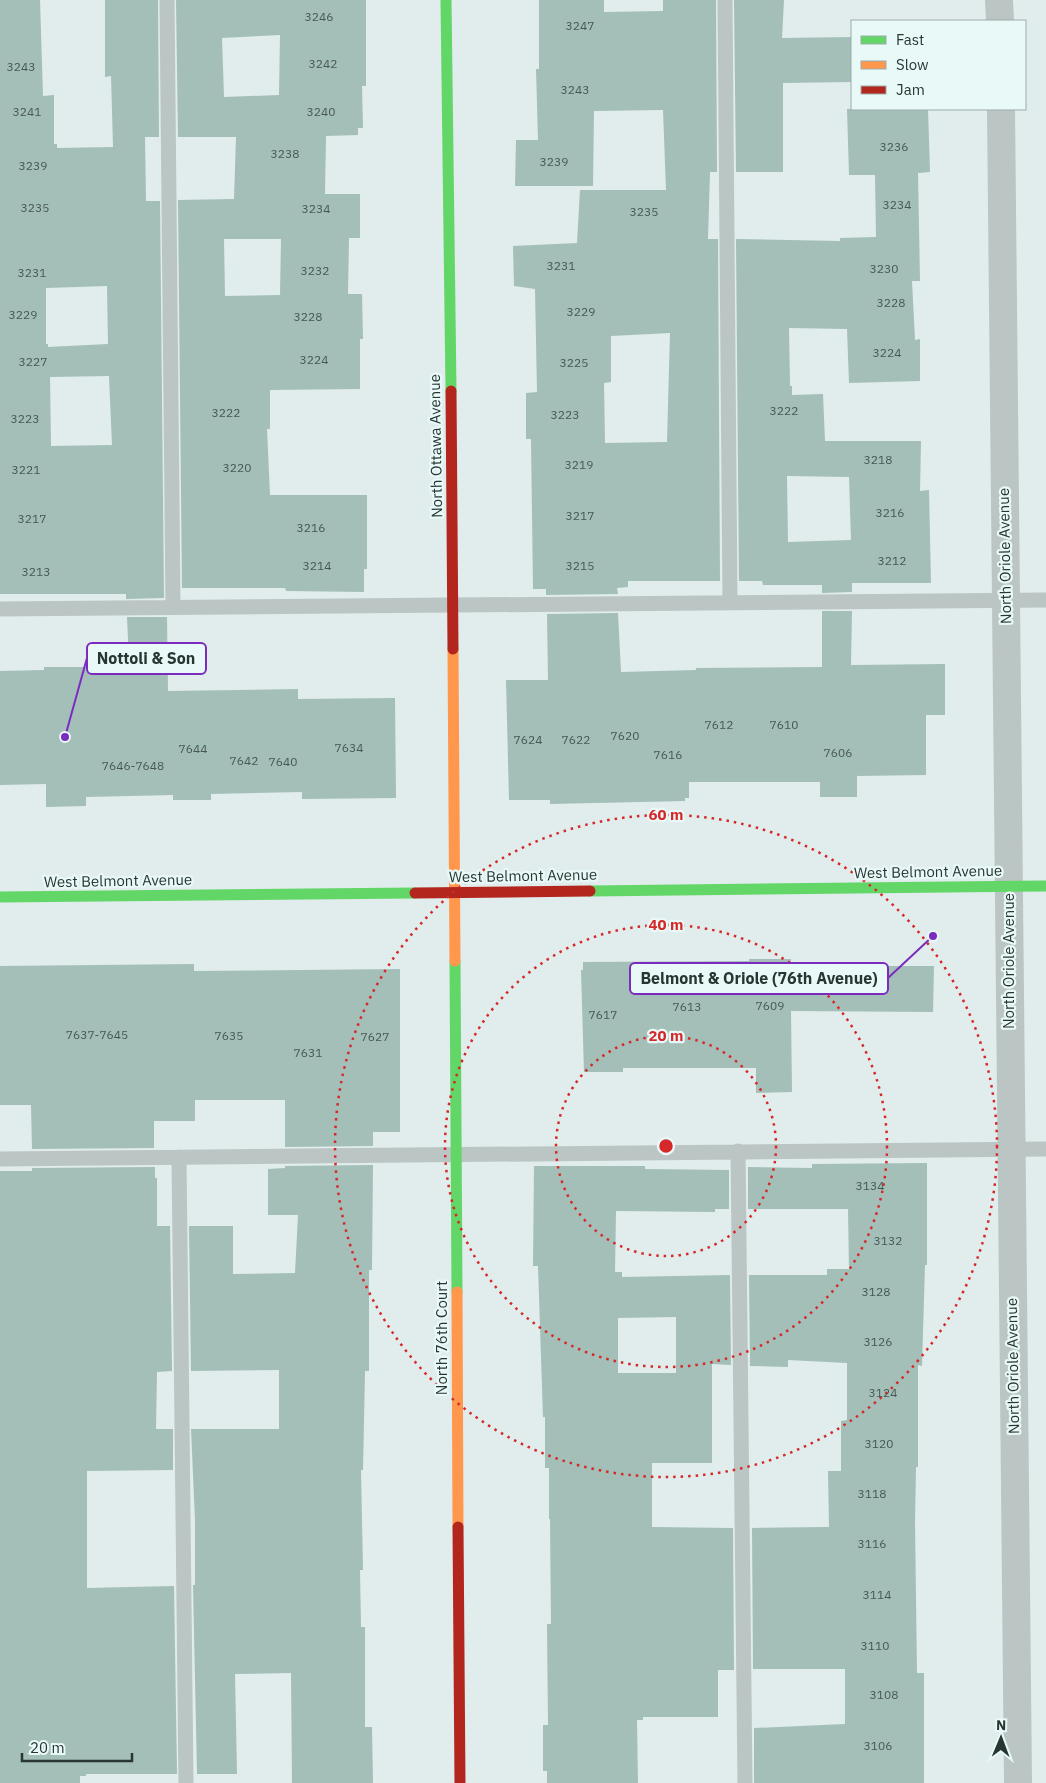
<svg xmlns="http://www.w3.org/2000/svg" width="1046" height="1783" viewBox="0 0 1046 1783" font-family="'IBM Plex Sans',sans-serif">
	<rect width="100%" height="100%" fill="#e1ecec"/>
	<path fill="#a3bfb8" fill-rule="evenodd" d="M 0,0 L 40,0 L 43,96 L 54,95 L 54,144 L 57,144 L 57,148 L 113,147 L 111,76 L 105,77 L 105,0 L 158,0 L 159,137 L 145,137 L 146,201 L 160,201 L 164,598 L 126,599 L 126,594 L 0,594 ZM 107,286 L 108,344 L 48,347 L 48,344 L 46,344 L 46,288 ZM 109,376 L 112,445 L 51,446 L 50,377 Z
		M 176,0 L 366,0 L 366,86 L 362,86 L 363,128 L 358,128 L 358,135 L 326,136 L 325,194 L 360,194 L 360,238 L 349,238 L 348,294 L 362,294 L 363,339 L 360,339 L 360,389 L 270,390 L 270,429 L 267,429 L 270,495 L 367,495 L 367,569 L 364,569 L 364,592 L 286,591 L 285,588 L 182,588 L 178,200 L 234,199 L 236,137 L 178,137 ZM 280,35 L 279,95 L 224,97 L 222,38 ZM 224,239 L 281,239 L 280,295 L 225,296 Z
		M 539,0 L 604,0 L 604,12 L 663,11 L 663,0 L 716,0 L 717,172 L 710,172 L 708,239 L 718,239 L 720,581 L 628,581 L 628,587 L 617,588 L 618,594 L 546,595 L 546,589 L 533,589 L 531,439 L 526,439 L 526,393 L 537,392 L 535,289 L 514,286 L 513,246 L 577,243 L 580,190 L 666,190 L 663,110 L 594,111 L 593,186 L 515,186 L 516,140 L 538,140 L 536,69 L 539,69 ZM 670,333 L 667,442 L 605,443 L 604,383 L 611,382 L 611,336 Z
		M 734,0 L 784,0 L 782,38 L 852,37 L 852,82 L 783,83 L 783,172 L 736,172 Z
		M 847,109 L 928,109 L 930,172 L 918,173 L 920,281 L 912,281 L 915,340 L 920,339 L 920,381 L 849,383 L 847,329 L 789,328 L 790,386 L 792,386 L 792,395 L 823,394 L 825,441 L 921,441 L 920,491 L 929,490 L 931,583 L 852,583 L 852,592 L 822,593 L 822,585 L 763,585 L 762,581 L 739,581 L 736,239 L 840,241 L 840,238 L 876,237 L 875,175 L 849,175 ZM 787,476 L 849,477 L 851,540 L 788,542 Z
		M 822,611 L 852,611 L 851,665 L 945,664 L 945,715 L 926,715 L 926,775 L 857,776 L 857,797 L 820,797 L 820,782 L 689,782 L 689,798 L 685,798 L 685,801 L 550,804 L 550,800 L 509,800 L 506,680 L 548,680 L 547,614 L 618,613 L 621,672 L 696,670 L 696,668 L 822,667 Z
		M 127,617 L 167,617 L 168,691 L 298,689 L 298,699 L 395,698 L 396,798 L 302,799 L 302,792 L 211,794 L 211,800 L 173,800 L 173,795 L 86,797 L 86,806 L 46,807 L 46,784 L 0,785 L 0,671 L 44,670 L 44,667 L 88,667 L 88,662 L 129,661 Z
		M 749,959 L 791,959 L 791,973 L 848,973 L 848,966 L 934,966 L 933,1012 L 791,1011 L 792,1092 L 756,1093 L 756,1068 L 623,1068 L 623,1072 L 584,1072 L 581,970 L 583,970 L 583,962 L 749,961 Z
		M 194,964 L 194,971 L 400,969 L 400,1132 L 373,1132 L 373,1146 L 285,1147 L 285,1100 L 195,1100 L 195,1121 L 154,1121 L 154,1148 L 32,1149 L 31,1105 L 0,1105 L 0,966 Z
		M 927,1163 L 927,1265 L 925,1265 L 922,1366 L 918,1365 L 918,1467 L 916,1467 L 915,1522 L 917,1673 L 924,1673 L 924,1783 L 754,1783 L 754,1728 L 845,1724 L 845,1669 L 753,1669 L 752,1528 L 829,1527 L 828,1471 L 841,1471 L 841,1421 L 847,1420 L 847,1363 L 788,1360 L 788,1367 L 750,1366 L 749,1275 L 827,1275 L 827,1269 L 849,1269 L 848,1209 L 748,1209 L 748,1167 L 812,1168 L 812,1164 Z
		M 373,1165 L 372,1270 L 369,1270 L 369,1371 L 365,1371 L 363,1470 L 361,1470 L 363,1570 L 360,1570 L 361,1627 L 365,1627 L 365,1727 L 372,1727 L 373,1783 L 292,1783 L 291,1673 L 235,1674 L 237,1774 L 197,1774 L 193,1585 L 195,1585 L 195,1520 L 191,1429 L 279,1429 L 279,1370 L 191,1371 L 189,1226 L 233,1226 L 233,1274 L 295,1273 L 298,1215 L 268,1215 L 268,1169 L 285,1168 L 285,1166 Z
		M 534,1166 L 645,1166 L 645,1169 L 729,1170 L 729,1209 L 715,1209 L 715,1212 L 616,1211 L 615,1272 L 622,1272 L 622,1277 L 730,1275 L 731,1365 L 712,1364 L 712,1463 L 652,1463 L 652,1527 L 733,1528 L 734,1670 L 718,1670 L 718,1717 L 643,1717 L 643,1720 L 637,1720 L 638,1783 L 547,1783 L 547,1771 L 543,1771 L 543,1725 L 548,1725 L 547,1624 L 551,1624 L 550,1519 L 549,1519 L 549,1468 L 545,1468 L 545,1417 L 543,1417 L 538,1266 L 533,1266 ZM 676,1317 L 676,1373 L 618,1373 L 618,1318 Z
		M 155,1167 L 155,1178 L 157,1178 L 157,1226 L 170,1226 L 172,1371 L 157,1372 L 156,1429 L 173,1429 L 173,1470 L 87,1471 L 87,1588 L 174,1586 L 177,1774 L 86,1774 L 86,1776 L 80,1776 L 80,1783 L 0,1783 L 0,1171 L 32,1171 L 32,1168 Z"/>
	<g fill="none" stroke-linecap="round" stroke-linejoin="round">
		<path stroke="#bac5c4" stroke-width="15" d="M 167,0 L 173,607
			M 725,0 L 730,602
			M 0,609 L 1046,600
			M 738,1151 L 745,1783
			M 179,1157 L 186,1783
			M 0,1159 L 1046,1149"/>
		<path stroke="#bac5c4" stroke-width="28" d="M 999,0 L 1000,21
			M 1001,109 L 1018,1783"/>
		<path stroke="#63d668" stroke-width="11" d="M 446,0 L 451,391
			M 590,891 L 1046,886
			M 0,897 L 415,893
			M 455,961 L 457,1292"/>
		<path stroke="#ff974d" stroke-width="11" d="M 453,649 L 455,961
			M 457,1292 L 458,1527"/>
		<path stroke="#b3261e" stroke-width="11" d="M 451,391 L 453,649
			M 415,893 L 590,891
			M 458,1527 L 460,1783"/>
	</g>
	<g fill="none" stroke="#d62828" stroke-width="2.5" stroke-dasharray="2.5 5">
		<circle cx="666" cy="1146" r="110"/>
		<circle cx="666" cy="1146" r="221"/>
		<circle cx="666" cy="1146" r="331"/>
	</g>
	<g text-anchor="middle" stroke-width="4.5" stroke-linejoin="round" paint-order="stroke">
		<g font-size="12" fill="#475854">
			<text x="319" y="21">3246</text>
			<text x="580" y="30">3247</text>
			<text x="323" y="68">3242</text>
			<text x="21" y="71">3243</text>
			<text x="575" y="94">3243</text>
			<text x="27" y="116">3241</text>
			<text x="321" y="116">3240</text>
			<text x="894" y="151">3236</text>
			<text x="285" y="158">3238</text>
			<text x="554" y="166">3239</text>
			<text x="33" y="170">3239</text>
			<text x="897" y="209">3234</text>
			<text x="35" y="212">3235</text>
			<text x="316" y="213">3234</text>
			<text x="644" y="216">3235</text>
			<text x="561" y="270">3231</text>
			<text x="884" y="273">3230</text>
			<text x="315" y="275">3232</text>
			<text x="32" y="277">3231</text>
			<text x="891" y="307">3228</text>
			<text x="581" y="316">3229</text>
			<text x="23" y="319">3229</text>
			<text x="308" y="321">3228</text>
			<text x="887" y="357">3224</text>
			<text x="314" y="364">3224</text>
			<text x="33" y="366">3227</text>
			<text x="574" y="367">3225</text>
			<text x="784" y="415">3222</text>
			<text x="226" y="417">3222</text>
			<text x="565" y="419">3223</text>
			<text x="25" y="423">3223</text>
			<text x="878" y="464">3218</text>
			<text x="579" y="469">3219</text>
			<text x="237" y="472">3220</text>
			<text x="26" y="474">3221</text>
			<text x="890" y="517">3216</text>
			<text x="580" y="520">3217</text>
			<text x="32" y="523">3217</text>
			<text x="311" y="532">3216</text>
			<text x="892" y="565">3212</text>
			<text x="317" y="570">3214</text>
			<text x="580" y="570">3215</text>
			<text x="36" y="576">3213</text>
			<text x="719" y="729">7612</text>
			<text x="784" y="729">7610</text>
			<text x="625" y="740">7620</text>
			<text x="528" y="744">7624</text>
			<text x="576" y="744">7622</text>
			<text x="349" y="752">7634</text>
			<text x="193" y="753">7644</text>
			<text x="838" y="757">7606</text>
			<text x="668" y="759">7616</text>
			<text x="244" y="765">7642</text>
			<text x="283" y="766">7640</text>
			<text x="133" y="770">7646-7648</text>
			<text x="770" y="1010">7609</text>
			<text x="687" y="1011">7613</text>
			<text x="603" y="1019">7617</text>
			<text x="97" y="1039">7637-7645</text>
			<text x="229" y="1040">7635</text>
			<text x="375" y="1041">7627</text>
			<text x="308" y="1057">7631</text>
			<text x="870" y="1190">3134</text>
			<text x="888" y="1245">3132</text>
			<text x="876" y="1296">3128</text>
			<text x="878" y="1346">3126</text>
			<text x="883" y="1397">3124</text>
			<text x="879" y="1448">3120</text>
			<text x="872" y="1498">3118</text>
			<text x="872" y="1548">3116</text>
			<text x="877" y="1599">3114</text>
			<text x="875" y="1650">3110</text>
			<text x="884" y="1699">3108</text>
			<text x="878" y="1750">3106</text>
		</g>
		<g font-size="15" fill="#283632" stroke="#e8f9f8">
			<text transform="translate(436 446) rotate(-91)" y="5">North Ottawa Avenue</text>
			<text transform="translate(1005 556) rotate(-91)" y="5">North Oriole Avenue</text>
			<text transform="translate(928 872) rotate(-1)" y="5">West Belmont Avenue</text>
			<text transform="translate(523 876) rotate(-1)" y="5">West Belmont Avenue</text>
			<text transform="translate(118 881) rotate(-1)" y="5">West Belmont Avenue</text>
			<text transform="translate(1009 961) rotate(-90)" y="5">North Oriole Avenue</text>
			<text transform="translate(442 1338) rotate(-90)" y="5">North 76th Court</text>
			<text transform="translate(1013 1366) rotate(-91)" y="5">North Oriole Avenue</text>
		</g>
	</g>
	<circle cx="666" cy="1146" r="8" fill="#d62828" stroke="#e8f9f8" stroke-width="2.5"/>
	<g font-size="15" text-anchor="middle" font-weight="bold" fill="#d62828" stroke="#e8f9f8" stroke-width="4.5" stroke-linejoin="round" paint-order="stroke">
		<text x="666" y="820">60 m</text>
		<text x="666" y="930">40 m</text>
		<text x="666" y="1041">20 m</text>
	</g>
	<path fill="none" stroke="#7b2cbf" stroke-width="2" d="M65 737L87 658M933 936L888 978"/>
	<g fill="#7b2cbf" stroke="#e8f9f8" stroke-width="2">
		<circle cx="65" cy="737" r="5"/>
		<circle cx="933" cy="936" r="5"/>
	</g>
	<g fill="#e8f9f8" stroke="#7b2cbf" stroke-width="2">
		<rect x="87" y="643" width="119" height="31" rx="5"/>
		<rect x="630" y="963" width="258" height="31" rx="5"/>
	</g>
	<g font-size="16" text-anchor="middle" font-weight="bold" fill="#283632">
		<text x="146" y="664">Nottoli &amp; Son</text>
		<text x="759" y="984">Belmont &amp; Oriole (76th Avenue)</text>
	</g>
	<rect x="851" y="20" width="175" height="90" fill="#e8f9f8" stroke="#9baba9"/>
	<rect x="861" y="36" width="25" height="8" fill="#63d668" stroke="#9baba9"/>
	<text x="896" y="45" font-size="15" fill="#283632">Fast</text>
	<rect x="861" y="61" width="25" height="8" fill="#ff974d" stroke="#9baba9"/>
	<text x="896" y="70" font-size="15" fill="#283632">Slow</text>
	<rect x="861" y="86" width="25" height="8" fill="#b3261e" stroke="#9baba9"/>
	<text x="896" y="95" font-size="15" fill="#283632">Jam</text>
	<g transform="translate(1001 1738) rotate(1)" stroke="#e8f9f8" stroke-width="4" paint-order="stroke">
	<path d="M0-4L9 19L0 12L-9 19Z" fill="#283632"/>
	<text y="-8" font-size="14" font-weight="bold" text-anchor="middle" fill="#283632">N</text>
	</g>
	<path d="M22 1753v8h110v-8" fill="none" stroke="#283632" stroke-width="2.5"/>
	<text x="30" y="1753" font-size="15" fill="#283632" stroke="#e8f9f8" stroke-width="4" paint-order="stroke">20 m</text>
</svg>
